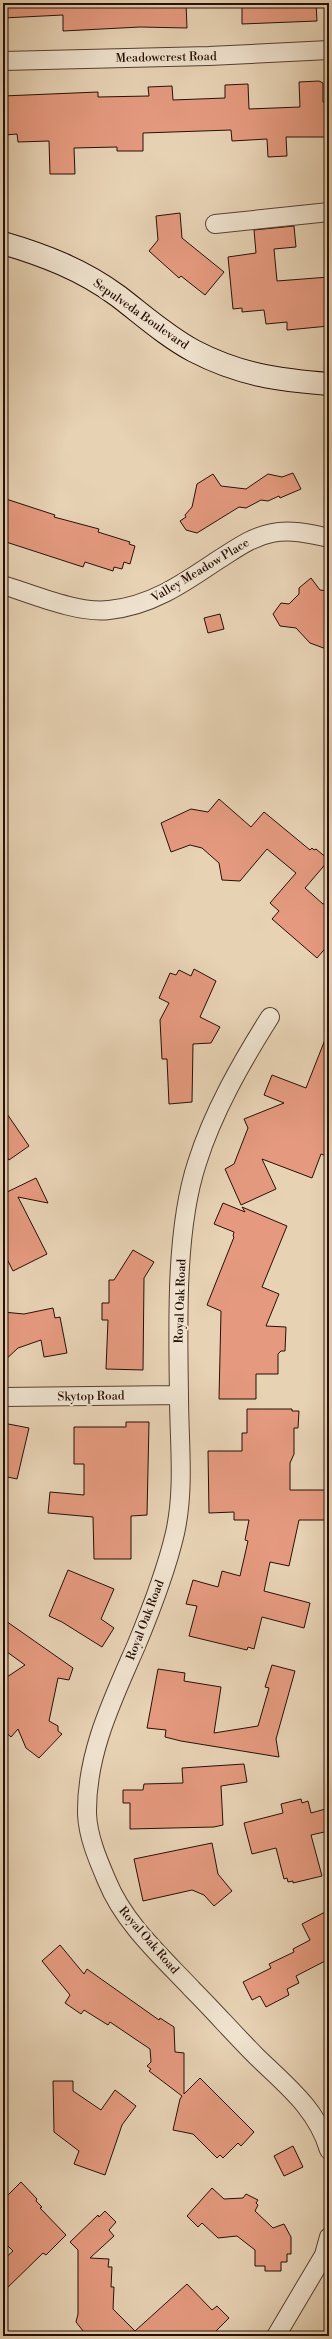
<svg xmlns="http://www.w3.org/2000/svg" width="332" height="2339" viewBox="0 0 332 2339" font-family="'Libre Bodoni',serif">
	<rect width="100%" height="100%" fill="#e7d2b4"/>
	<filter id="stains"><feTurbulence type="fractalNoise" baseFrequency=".005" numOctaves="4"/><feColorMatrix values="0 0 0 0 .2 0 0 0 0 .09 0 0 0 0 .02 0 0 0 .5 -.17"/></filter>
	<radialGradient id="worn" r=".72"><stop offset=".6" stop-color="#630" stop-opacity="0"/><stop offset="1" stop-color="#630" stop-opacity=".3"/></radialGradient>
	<path fill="#e59a7f" stroke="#270f06" d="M 3,3 L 186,3 L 187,28 L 140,27 L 63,31 L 63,15 L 3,18 Z
		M 242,3 L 316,3 L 317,21 L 242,24 Z
		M 319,81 L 323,83 L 323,102 L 329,101 L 329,137 L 286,137 L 287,156 L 268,157 L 267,139 L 232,141 L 231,130 L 143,133 L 143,151 L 117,151 L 117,147 L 74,148 L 75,174 L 50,174 L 49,141 L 18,142 L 17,134 L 5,135 L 3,96 L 98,92 L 98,97 L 149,96 L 148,87 L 172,86 L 173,100 L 225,98 L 225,85 L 248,84 L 249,109 L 300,107 L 299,82 Z
		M 180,213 L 182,238 L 224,272 L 205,295 L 181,276 L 179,278 L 149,251 L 158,240 L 156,216 Z
		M 294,226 L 296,247 L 274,249 L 277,281 L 329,277 L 329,326 L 287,330 L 287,322 L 266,324 L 264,310 L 242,312 L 242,308 L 233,309 L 228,257 L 256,253 L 254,230 Z
		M 293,473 L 301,489 L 280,498 L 279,496 L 268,501 L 261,500 L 246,508 L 239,507 L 197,533 L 186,530 L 180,521 L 186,517 L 185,515 L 192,507 L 197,484 L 213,474 L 221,486 L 246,489 L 268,474 L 282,477 Z
		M 3,498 L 55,515 L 54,517 L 99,529 L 98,532 L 130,542 L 129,544 L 135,546 L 130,564 L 124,562 L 122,569 L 114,567 L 113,571 L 85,562 L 83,567 L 3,541 Z
		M 311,578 L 320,590 L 329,591 L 329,650 L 310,643 L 296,628 L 280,626 L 273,614 L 281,603 L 289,604 L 299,594 L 299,588 Z
		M 220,614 L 224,629 L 208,633 L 204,618 Z
		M 219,799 L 251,827 L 264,812 L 310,850 L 312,848 L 314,850 L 316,849 L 329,860 L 305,888 L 323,904 L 329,903 L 329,944 L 317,958 L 272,919 L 279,911 L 270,903 L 296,873 L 267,849 L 240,881 L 222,880 L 219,863 L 202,848 L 190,845 L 171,852 L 161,823 L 191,809 L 208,812 Z
		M 194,969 L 216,981 L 200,1017 L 220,1027 L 211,1043 L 193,1044 L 192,1102 L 169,1104 L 167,1059 L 162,1059 L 160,1020 L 169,1003 L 159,998 L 170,973 L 176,975 L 179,970 L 191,976 Z
		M 328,1032 L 329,1157 L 321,1154 L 312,1178 L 262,1159 L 276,1189 L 241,1205 L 225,1169 L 234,1164 L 248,1128 L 244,1119 L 284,1103 L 264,1095 L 272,1075 L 306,1088 Z
		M 3,1108 L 29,1146 L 9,1160 L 3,1151 Z
		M 36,1178 L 48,1203 L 18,1197 L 47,1254 L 13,1271 L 3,1251 L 3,1194 Z
		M 223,1203 L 245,1212 L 242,1207 L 287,1226 L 262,1287 L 279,1294 L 266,1326 L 286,1327 L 285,1351 L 281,1351 L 278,1354 L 278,1374 L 256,1374 L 256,1399 L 219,1399 L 221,1311 L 207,1305 L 234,1237 L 233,1236 L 234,1232 L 214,1224 Z
		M 133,1250 L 154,1262 L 144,1278 L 143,1370 L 106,1369 L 108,1320 L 102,1320 L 102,1303 L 109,1303 L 109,1280 L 114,1280 Z
		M 53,1308 L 55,1318 L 60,1317 L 67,1353 L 44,1357 L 41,1340 L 18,1348 L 3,1362 L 3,1312 L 24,1314 Z
		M 247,1409 L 292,1409 L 292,1411 L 299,1411 L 298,1428 L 294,1428 L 294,1454 L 290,1463 L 290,1490 L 326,1490 L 326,1520 L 299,1520 L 289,1566 L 270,1562 L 264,1591 L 310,1603 L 304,1628 L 262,1617 L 254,1649 L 248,1647 L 247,1650 L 189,1636 L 197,1606 L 186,1604 L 193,1580 L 218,1587 L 222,1571 L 240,1576 L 248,1541 L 245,1540 L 249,1520 L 234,1520 L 234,1512 L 209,1513 L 208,1451 L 242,1451 L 242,1433 L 247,1433 Z
		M 126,1422 L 149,1422 L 147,1515 L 131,1516 L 131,1559 L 94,1559 L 93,1517 L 48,1513 L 50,1492 L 84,1495 L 84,1464 L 74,1464 L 74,1427 L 126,1427 Z
		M 3,1423 L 29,1428 L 17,1479 L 3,1476 Z
		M 68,1570 L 114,1589 L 101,1619 L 114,1628 L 102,1647 L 62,1622 L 49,1616 Z
		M 3,1619 L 73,1668 L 69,1680 L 58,1678 L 49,1721 L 58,1726 L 58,1731 L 62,1734 L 39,1758 L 26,1748 L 18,1729 L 11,1737 L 3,1730 L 3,1710 L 8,1705 L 3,1699 L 4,1679 L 25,1665 L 3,1649 Z
		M 272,1665 L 295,1671 L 276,1739 L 279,1757 L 181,1741 L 165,1737 L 166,1730 L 147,1728 L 158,1669 L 185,1673 L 184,1681 L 221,1687 L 214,1733 L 258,1726 L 269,1688 L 265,1687 Z
		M 244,1764 L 247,1782 L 221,1786 L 223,1825 L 214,1827 L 130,1829 L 130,1803 L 123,1803 L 123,1790 L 143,1790 L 144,1784 L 183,1783 L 182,1768 Z
		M 301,1799 L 302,1803 L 308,1801 L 311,1813 L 329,1808 L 329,1831 L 311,1835 L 322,1876 L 293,1883 L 293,1881 L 288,1882 L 287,1878 L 284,1879 L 276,1848 L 252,1854 L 244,1823 L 283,1813 L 281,1804 Z
		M 212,1843 L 218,1874 L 232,1891 L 214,1906 L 204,1895 L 192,1890 L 143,1901 L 134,1859 Z
		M 329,1910 L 329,1959 L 296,1976 L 299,1983 L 287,1989 L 289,1995 L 266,2007 L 260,1996 L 252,2000 L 243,1982 L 271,1968 L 269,1964 L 294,1952 L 293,1949 L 310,1940 L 302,1924 Z
		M 60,1945 L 84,1974 L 87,1969 L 159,2020 L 160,2018 L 174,2027 L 175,2052 L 184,2053 L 184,2094 L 200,2078 L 254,2132 L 241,2146 L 238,2143 L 223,2158 L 220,2155 L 217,2158 L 193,2134 L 173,2130 L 180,2099 L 182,2096 L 149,2071 L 151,2069 L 147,2066 L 151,2062 L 150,2049 L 110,2022 L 108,2025 L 84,2010 L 81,2014 L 65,2003 L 70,1995 L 42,1961 Z
		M 53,2081 L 73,2081 L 73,2091 L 101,2110 L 115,2090 L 136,2106 L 122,2125 L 105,2175 L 74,2164 L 79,2151 L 54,2132 Z
		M 293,2146 L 303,2167 L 284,2176 L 274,2156 Z
		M 21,2182 L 37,2199 L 36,2201 L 42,2207 L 40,2208 L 66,2235 L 46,2255 L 43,2253 L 3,2292 L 3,2260 L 13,2251 L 3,2241 L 3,2200 Z
		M 212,2188 L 224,2199 L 243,2198 L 246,2194 L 258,2200 L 256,2203 L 258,2205 L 255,2211 L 273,2228 L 284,2224 L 291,2237 L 291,2254 L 287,2254 L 287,2262 L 281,2262 L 281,2271 L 265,2271 L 265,2266 L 255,2266 L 255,2250 L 237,2236 L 218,2238 L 202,2223 L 198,2227 L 187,2216 Z
		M 105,2211 L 116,2222 L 109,2230 L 114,2236 L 90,2258 L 109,2259 L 108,2267 L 112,2267 L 111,2287 L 114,2287 L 113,2309 L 135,2331 L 187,2284 L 212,2310 L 217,2306 L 229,2318 L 211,2336 L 87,2336 L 76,2322 L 78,2314 L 78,2250 L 70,2242 L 98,2215 L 99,2217 Z"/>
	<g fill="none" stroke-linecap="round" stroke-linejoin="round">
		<g stroke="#574032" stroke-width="20">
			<path id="minor" d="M 3,61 L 209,56 L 329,50
				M 215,224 L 329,212
				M 3,585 C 32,594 79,614 109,610 C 151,606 184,583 218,560 C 236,549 251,537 272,533 C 291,529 311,534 329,538
				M 270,1017 C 241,1063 213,1112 197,1163 C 175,1230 178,1325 179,1395 C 179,1442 185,1488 175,1533 C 166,1572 151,1610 136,1646 C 112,1701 86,1754 87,1814 C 88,1837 98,1860 107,1881 C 124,1923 161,1956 192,1989 C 214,2011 235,2035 257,2057 C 287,2086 317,2109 329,2150
				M 3,1397 L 179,1395
				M 276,2336 L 324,2255 L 329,2237"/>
		</g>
		<g stroke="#270f06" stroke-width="24">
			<path id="secondary" d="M 3,243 C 44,255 83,270 118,296 C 143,315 166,336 194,351 C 240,375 279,380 329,384"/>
		</g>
		<use href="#minor" stroke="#efe2ce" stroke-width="18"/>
		<use href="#secondary" stroke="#efe2ce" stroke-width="22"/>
	</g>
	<g text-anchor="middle" stroke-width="4" stroke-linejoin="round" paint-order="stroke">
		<g font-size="12" fill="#270f06" stroke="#efe2ce">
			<text transform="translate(166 57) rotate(-1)" y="4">Meadowcrest Road</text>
			<text transform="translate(141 314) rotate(35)" y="4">Sepulveda Boulevard</text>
			<text transform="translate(200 570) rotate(-31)" y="4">Valley Meadow Place</text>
			<text transform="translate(180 1301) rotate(-88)" y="4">Royal Oak Road</text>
			<text transform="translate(91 1396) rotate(-1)" y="4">Skytop Road</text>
			<text transform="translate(145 1620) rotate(-69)" y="4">Royal Oak Road</text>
			<text transform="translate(149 1940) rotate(49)" y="4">Royal Oak Road</text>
		</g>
	</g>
	<rect width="332" height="2339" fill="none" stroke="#e7d2b4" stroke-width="16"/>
	<rect x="4" y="4" width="324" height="2331" fill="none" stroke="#270f06" stroke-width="2"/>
	<rect x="8" y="8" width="316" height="2323" fill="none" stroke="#270f06"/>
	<rect width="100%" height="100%" filter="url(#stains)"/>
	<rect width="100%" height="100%" fill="url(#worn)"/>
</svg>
